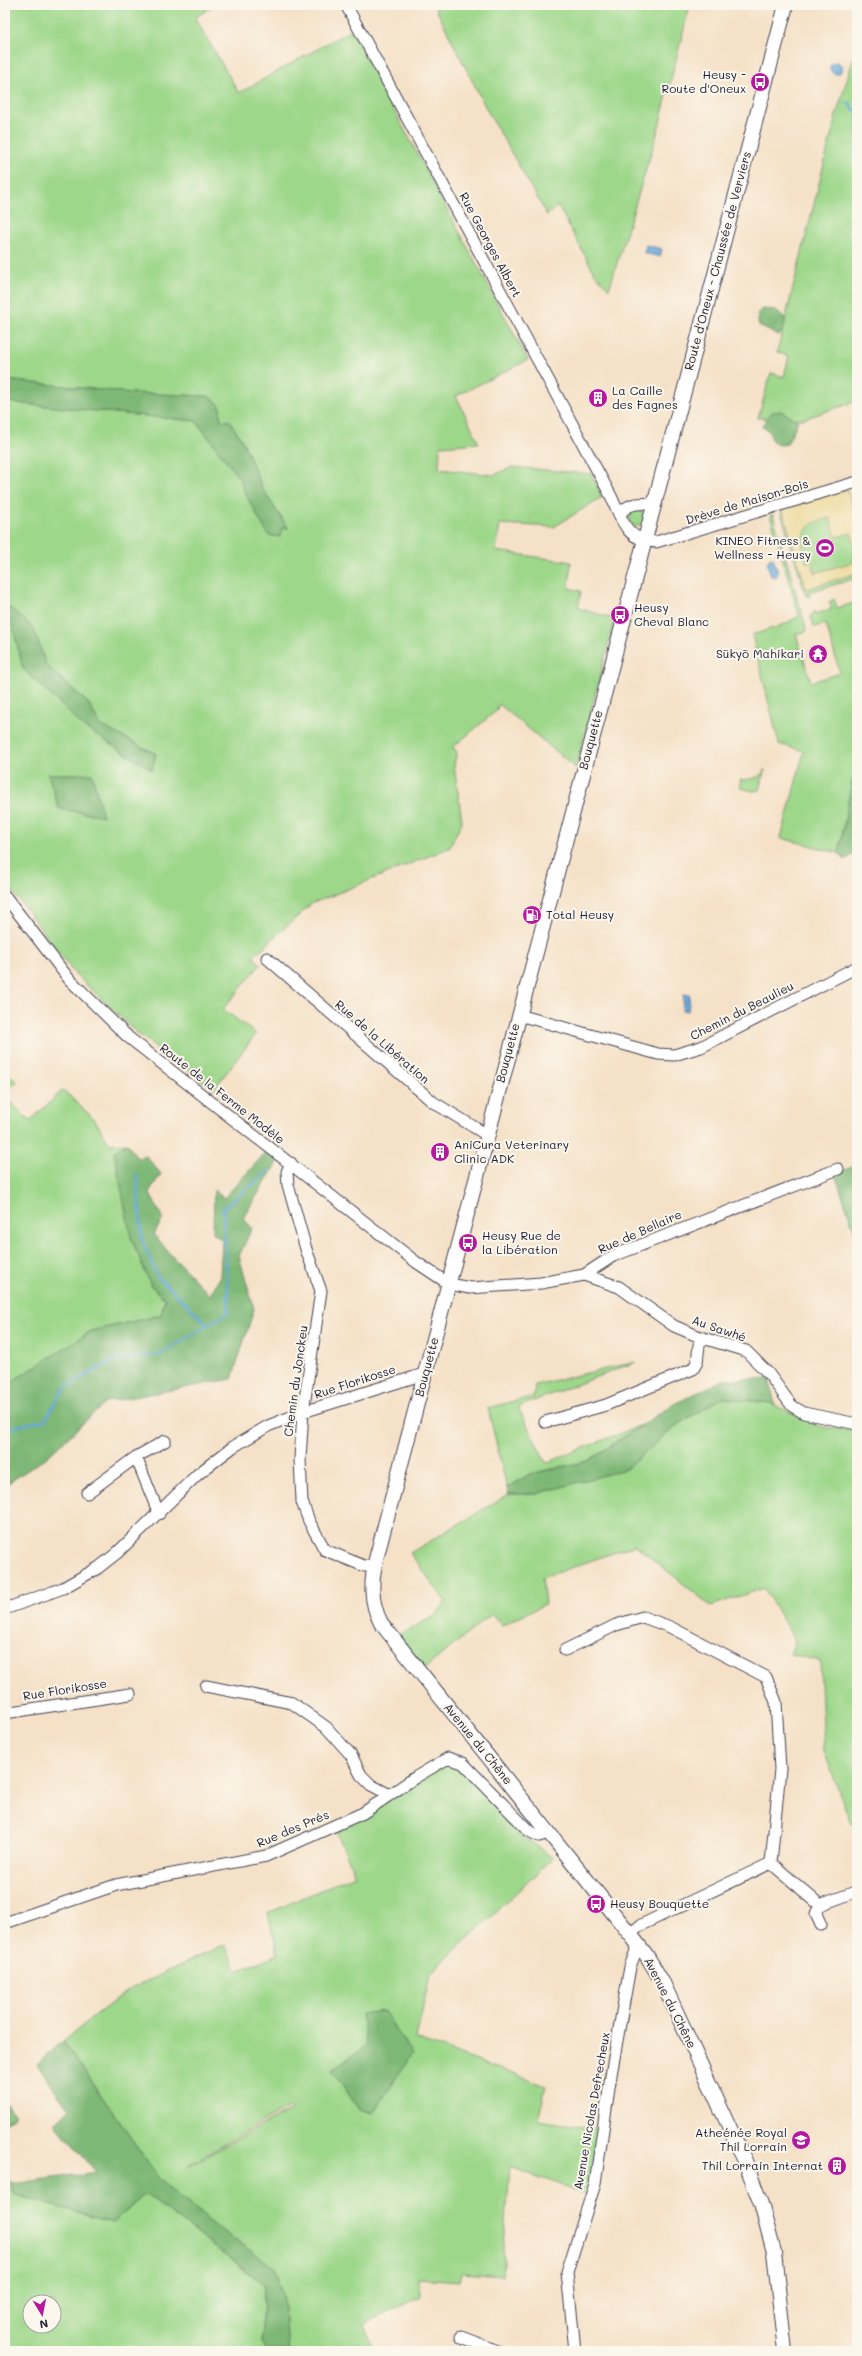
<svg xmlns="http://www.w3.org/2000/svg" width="862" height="2356" viewBox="0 0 862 2356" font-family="Mali,sans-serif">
	<rect width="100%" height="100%" fill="#fbf7ec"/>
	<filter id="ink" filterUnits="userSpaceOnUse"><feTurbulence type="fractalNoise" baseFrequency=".025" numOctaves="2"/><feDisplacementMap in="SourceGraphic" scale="8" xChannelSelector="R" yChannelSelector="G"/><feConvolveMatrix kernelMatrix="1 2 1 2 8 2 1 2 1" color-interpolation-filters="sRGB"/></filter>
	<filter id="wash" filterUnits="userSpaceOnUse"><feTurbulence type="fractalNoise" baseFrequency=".012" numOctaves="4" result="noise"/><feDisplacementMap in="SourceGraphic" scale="16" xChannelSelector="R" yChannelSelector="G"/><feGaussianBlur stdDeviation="0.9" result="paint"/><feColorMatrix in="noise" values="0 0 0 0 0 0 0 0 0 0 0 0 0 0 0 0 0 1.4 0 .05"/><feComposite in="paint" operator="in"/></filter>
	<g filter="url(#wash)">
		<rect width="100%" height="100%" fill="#f5e1c7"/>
		<path fill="#9dd78a" stroke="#607c62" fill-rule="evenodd" d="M 5,5 L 214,5 L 195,18 L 239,93 L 351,30 L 528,360 L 456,396 L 479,443 L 440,446 L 439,469 L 494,475 L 512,467 L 591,474 L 602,497 L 554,527 L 500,524 L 496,551 L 571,562 L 569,588 L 581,591 L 578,608 L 615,619 L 576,768 L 499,704 L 496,711 L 453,747 L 457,752 L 454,765 L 462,822 L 449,848 L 311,904 L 253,957 L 261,964 L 223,1009 L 256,1034 L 214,1089 L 138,1034 L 74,973 L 5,881 L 5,619 L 13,627 L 23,669 L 151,770 L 156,754 L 100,725 L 89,704 L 46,665 L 33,627 L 6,605 L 5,402 L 196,421 L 240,479 L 246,495 L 282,528 L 288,528 L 263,490 L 244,444 L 230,422 L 221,420 L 208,396 L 132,393 L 5,380 Z
			M 434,5 L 690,5 L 657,134 L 609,289 L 595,274 L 558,206 L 547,215 L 487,110 Z
			M 857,46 L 857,401 L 803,419 L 758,418 L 771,373 L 784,377 L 789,356 L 777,352 L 836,116 Z
			M 847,492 L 857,523 L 857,578 L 809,592 L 810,597 L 806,596 L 781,512 Z
			M629 518a8 8 0 1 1 16 0a8 8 0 1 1-16 0Z
			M 770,515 L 773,515 L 807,631 L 796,634 L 811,682 L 840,673 L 826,624 L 814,627 L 811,616 L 815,611 L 816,614 L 832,609 L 829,602 L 834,599 L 837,608 L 857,602 L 857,776 L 852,780 L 839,853 L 781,838 L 804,751 L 779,744 L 752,635 L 783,625 L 799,616 Z
			M 765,769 L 759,790 L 753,791 L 741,788 L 740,780 C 751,779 759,780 765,769 Z
			M 5,1070 L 17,1082 L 5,1092 Z
			M 63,1090 L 95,1120 L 109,1144 L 126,1143 L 114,1153 L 151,1286 L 165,1299 L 161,1315 L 91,1331 L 5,1386 L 5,1096 L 30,1121 Z
			M 636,1362 L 518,1407 L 546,1463 L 641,1425 L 588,1461 L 530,1474 L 507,1488 L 488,1408 L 534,1396 L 535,1385 Z
			M 722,1398 L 770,1403 L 821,1427 L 857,1430 L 857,1828 L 850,1821 L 824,1751 L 820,1661 L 790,1654 L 795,1641 L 764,1588 L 711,1606 L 635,1545 L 542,1578 L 545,1604 L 502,1625 L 492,1614 L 424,1669 L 398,1635 L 435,1616 L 446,1602 L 410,1553 L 509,1494 L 536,1494 L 626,1469 L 678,1424 Z
			M 446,1765 L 462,1770 L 518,1833 L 553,1858 L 430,1974 L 416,2039 L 546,2086 L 538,2120 L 598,2129 L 587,2194 L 510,2167 L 502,2276 L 462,2273 L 460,2281 L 418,2278 L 422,2295 L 364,2324 L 375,2351 L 288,2351 L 285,2309 L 275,2268 L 214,2225 L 161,2181 L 63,2041 L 128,1990 L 225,1944 L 237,1971 L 278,1954 L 268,1913 L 355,1875 L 337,1833 L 422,1778 ZM 367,2044 L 373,2114 L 359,2110 L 333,2070 ZM 290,2107 L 291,2110 L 188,2166 L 188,2165 Z
			M 5,2176 L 11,2184 L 13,2194 L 113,2223 L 145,2194 L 265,2285 L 261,2342 L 266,2351 L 5,2351 ZM 30,2302 L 54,2302 L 54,2326 L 30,2326 Z"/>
		<path fill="#7eb876" stroke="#506d58" d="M 763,309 L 776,310 L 784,317 L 785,324 L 782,333 L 777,335 L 759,326 L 757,314 Z
			M 5,380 L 132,393 L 208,396 L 220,405 L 221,420 L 230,421 L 244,444 L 263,490 L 288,528 L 282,528 L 280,537 L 268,535 L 246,495 L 240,479 L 196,421 L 5,402 Z
			M 781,411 L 798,421 L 787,444 C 775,447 772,443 770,432 L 762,426 L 772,412 Z
			M 5,602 L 6,605 L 33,627 L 46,665 L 89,704 L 100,725 L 156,754 L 152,770 L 85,728 L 23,669 L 13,627 L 5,619 Z
			M 48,774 L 92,774 L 103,816 L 59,809 Z
			M 857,776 L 857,852 L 845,860 L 839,853 L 852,780 Z
			M 127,1143 L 137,1158 L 146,1156 L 161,1174 L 149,1192 L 163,1219 L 154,1234 L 170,1254 L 210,1295 L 220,1277 L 222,1240 L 213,1233 L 214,1190 L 224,1198 L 268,1150 L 280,1158 L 243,1218 L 252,1228 L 239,1256 L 254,1309 L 232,1379 L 106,1402 L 46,1458 L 5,1485 L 5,1386 L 91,1331 L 161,1315 L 165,1299 L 151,1286 L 131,1238 L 114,1152 Z
			M 857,1165 L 857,1239 L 835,1174 Z
			M 769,1378 L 775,1405 L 770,1403 L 722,1398 L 678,1424 L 626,1469 L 536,1494 L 509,1494 L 507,1488 L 530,1474 L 588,1461 L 672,1405 L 723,1380 Z
			M 384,2011 L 412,2054 L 373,2114 L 359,2110 L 333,2070 L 367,2044 L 361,2014 Z
			M 63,2041 L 161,2181 L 214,2225 L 275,2268 L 285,2309 L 288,2351 L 266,2351 L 261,2342 L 265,2285 L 145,2194 L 113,2223 L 13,2194 L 11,2184 L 96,2172 L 55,2123 L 69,2110 L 37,2064 Z
			M 5,2101 L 15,2115 L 5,2123 Z"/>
		<path fill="#eeda9e" stroke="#887e6c" d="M 847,489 L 857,523 L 857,555 L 851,533 L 836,537 L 830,518 C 801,524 799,535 806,562 L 812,562 L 815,573 L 854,562 L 853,557 L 857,556 L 857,573 L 806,589 L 782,509 Z"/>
		<path fill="#66a7d9" stroke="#44648a" d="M830 68a6 6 0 1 1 12 0a6 6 0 1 1-12 0Z
			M 646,245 L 662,249 L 660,257 L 644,253 Z
			M 769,559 L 773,558 L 778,573 L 776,577 L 771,576 L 767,563 Z
			M 684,994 L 690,995 L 688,1011 L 682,1010 Z"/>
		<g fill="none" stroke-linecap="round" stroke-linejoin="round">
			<path stroke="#66a7d9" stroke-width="2.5" d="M 845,103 L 850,103 L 852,109 L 857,111
				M 137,1175 L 142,1241 L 158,1277 L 208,1325
				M 5,1429 L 45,1420 L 65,1387 L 114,1360 L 159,1355 L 229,1312 L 223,1209 L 268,1171"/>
		</g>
	</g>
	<g filter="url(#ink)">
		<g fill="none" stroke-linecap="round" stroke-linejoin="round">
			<g stroke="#423f50" stroke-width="13">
				<path id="minor" d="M 346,5 L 611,496 C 622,520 626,541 656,542 L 857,482
					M 621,519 L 621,513 C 629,502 642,503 654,504
					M 5,896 L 69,979 L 128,1037 L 416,1262 L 449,1284 L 470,1288 L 541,1283 L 584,1275 L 613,1256 L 838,1169
					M 267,958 L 433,1102 L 487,1135
					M 519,1015 L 658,1054 L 674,1055 L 701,1047 L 857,967
					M 291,1163 L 287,1172 L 288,1185 L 306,1249 L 321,1291 L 303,1412 L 300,1459 L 302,1502 L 309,1521 L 325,1550 L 364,1566 L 374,1566
					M 584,1275 L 619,1287 L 674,1326 L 700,1337 L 746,1351 L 768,1373 L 792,1406 L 804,1413 L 857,1424
					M 545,1422 L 606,1405 L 693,1369 L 697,1362 L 700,1337
					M 136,1457 L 159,1514
					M 87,1493 L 136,1457 L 165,1441
					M 5,1609 L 63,1588 L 98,1568 L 117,1553 L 198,1474 L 233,1447 L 268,1426 L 303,1412 L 424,1374
					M 565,1650 L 616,1625 L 643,1617 L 670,1627 L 766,1677 L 776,1702 L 780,1769 L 771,1863 L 641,1925 L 630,1934
					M 206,1686 L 292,1703 L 326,1727 L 351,1755 L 361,1775 L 371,1785 L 390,1795
					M 5,1713 L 130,1694
					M 771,1863 L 820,1905 L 855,1892
					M 820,1905 L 816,1914 L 821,1925
					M 5,1923 L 116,1885 L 266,1856 L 363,1813 L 416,1777 L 448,1758 L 463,1763 L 529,1831 L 539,1836 L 549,1833
					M 461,2337 L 498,2351
					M 575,2351 L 567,2272 L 595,2184 L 611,2075 L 630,1967 L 638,1945"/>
			</g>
			<g stroke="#423f50" stroke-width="16">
				<path id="major" d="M 785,2351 L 774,2252 L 761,2204 L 745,2161 L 663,1983 L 647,1956 L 630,1934 L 381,1623 C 370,1602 371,1581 376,1559 L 786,5"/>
			</g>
			<use href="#minor" stroke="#fff" stroke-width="11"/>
			<use href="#major" stroke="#fff" stroke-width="14"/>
		</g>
	</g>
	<defs>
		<g id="bus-disc" transform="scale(1)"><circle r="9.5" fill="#b5179e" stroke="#fbf7ec"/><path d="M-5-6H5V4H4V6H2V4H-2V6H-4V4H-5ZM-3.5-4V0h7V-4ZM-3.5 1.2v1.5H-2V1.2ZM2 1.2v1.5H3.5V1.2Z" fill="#fff"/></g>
		<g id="building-disc" transform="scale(1)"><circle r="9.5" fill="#b5179e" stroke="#fbf7ec"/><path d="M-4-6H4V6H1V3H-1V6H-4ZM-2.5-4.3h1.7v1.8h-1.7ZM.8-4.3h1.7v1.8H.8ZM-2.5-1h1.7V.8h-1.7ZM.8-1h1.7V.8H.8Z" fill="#fff"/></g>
		<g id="stadium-disc" transform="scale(1)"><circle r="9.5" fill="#b5179e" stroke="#fbf7ec"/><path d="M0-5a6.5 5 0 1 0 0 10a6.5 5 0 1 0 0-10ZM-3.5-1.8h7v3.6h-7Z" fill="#fff"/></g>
		<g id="temple-disc" transform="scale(1)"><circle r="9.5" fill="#b5179e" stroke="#fbf7ec"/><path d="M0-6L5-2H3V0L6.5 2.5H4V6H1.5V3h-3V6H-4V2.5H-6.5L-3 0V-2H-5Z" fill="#fff"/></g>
		<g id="fuel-disc" transform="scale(1)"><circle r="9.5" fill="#b5179e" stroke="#fbf7ec"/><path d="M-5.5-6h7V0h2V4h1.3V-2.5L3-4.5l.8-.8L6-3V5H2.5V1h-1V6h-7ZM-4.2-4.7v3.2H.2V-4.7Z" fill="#fff"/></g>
		<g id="school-disc" transform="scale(1)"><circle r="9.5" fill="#b5179e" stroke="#fbf7ec"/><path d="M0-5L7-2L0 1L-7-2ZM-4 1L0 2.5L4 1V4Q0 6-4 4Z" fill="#fff"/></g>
	</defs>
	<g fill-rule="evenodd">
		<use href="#bus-disc" x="760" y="82"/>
		<use href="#building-disc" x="598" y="398"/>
		<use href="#stadium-disc" x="825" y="548"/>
		<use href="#bus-disc" x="620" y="615"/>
		<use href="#temple-disc" x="818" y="654"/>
		<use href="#fuel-disc" x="532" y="915"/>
		<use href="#building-disc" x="440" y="1152"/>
		<use href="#bus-disc" x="468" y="1243"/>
		<use href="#bus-disc" x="596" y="1904"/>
		<use href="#school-disc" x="801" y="2140"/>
		<use href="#building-disc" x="837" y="2166"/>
	</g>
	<g text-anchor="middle" stroke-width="4" stroke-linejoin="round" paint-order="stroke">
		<g font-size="12" fill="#22223b" stroke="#fbf7ec" text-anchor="start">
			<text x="746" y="79" text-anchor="end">Heusy -<tspan x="746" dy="14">Route d'Oneux</tspan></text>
			<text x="612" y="395">La Caille<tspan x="612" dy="14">des Fagnes</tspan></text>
			<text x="811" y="545" text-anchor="end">KINEO Fitness &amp;<tspan x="811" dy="14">Wellness - Heusy</tspan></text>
			<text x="634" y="612">Heusy<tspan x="634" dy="14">Cheval Blanc</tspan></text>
			<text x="804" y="658" text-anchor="end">Sūkyō Mahikari</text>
			<text x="546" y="919">Total Heusy</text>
			<text x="454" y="1149">AniCura Veterinary<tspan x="454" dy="14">Clinic ADK</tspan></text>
			<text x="482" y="1240">Heusy Rue de<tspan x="482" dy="14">la Libération</tspan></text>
			<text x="610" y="1908">Heusy Bouquette</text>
			<text x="787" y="2137" text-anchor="end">Atheénée Royal<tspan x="787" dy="14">Thil Lorrain</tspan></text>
			<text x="823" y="2170" text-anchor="end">Thil Lorrain Internat</text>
		</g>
		<g font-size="12" fill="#22223b" stroke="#fbf7ec">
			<text transform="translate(490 245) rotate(62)" y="4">Rue Georges Albert</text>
			<text transform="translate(718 261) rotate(-75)" y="4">Route d'Oneux - Chaussée de Verviers</text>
			<text transform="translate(747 502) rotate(-17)" y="4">Drève de Maison-Bois</text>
			<text transform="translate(591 740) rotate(-75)" y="4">Bouquette</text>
			<text transform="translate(742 1011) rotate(-27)" y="4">Chemin du Beaulieu</text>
			<text transform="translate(382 1042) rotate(41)" y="4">Rue de la Libération</text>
			<text transform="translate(508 1053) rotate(-75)" y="4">Bouquette</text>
			<text transform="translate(222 1094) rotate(38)" y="4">Route de la Ferme Modèle</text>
			<text transform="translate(640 1232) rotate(-24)" y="4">Rue de Bellaire</text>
			<text transform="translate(719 1329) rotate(19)" y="4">Au Sawhé</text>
			<text transform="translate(427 1367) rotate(-75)" y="4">Bouquette</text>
			<text transform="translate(296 1381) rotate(-82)" y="4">Chemin du Jonckeu</text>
			<text transform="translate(355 1382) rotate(-18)" y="4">Rue Florikosse</text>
			<text transform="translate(65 1690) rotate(-9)" y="4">Rue Florikosse</text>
			<text transform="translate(478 1744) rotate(51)" y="4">Avenue du Chêne</text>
			<text transform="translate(293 1829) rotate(-23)" y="4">Rue des Prés</text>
			<text transform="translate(670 2003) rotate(63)" y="4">Avenue du Chêne</text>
			<text transform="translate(592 2111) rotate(-80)" y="4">Avenue Nicolas Defrecheux</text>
		</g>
	</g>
	<rect width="862" height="2356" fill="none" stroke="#fbf7ec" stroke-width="20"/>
	<g transform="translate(42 2314) rotate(170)"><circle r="19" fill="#fbf7ec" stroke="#a4a2a5"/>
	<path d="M0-3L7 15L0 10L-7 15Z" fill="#b5179e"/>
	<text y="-6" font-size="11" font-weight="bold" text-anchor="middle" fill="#22223b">N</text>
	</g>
</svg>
